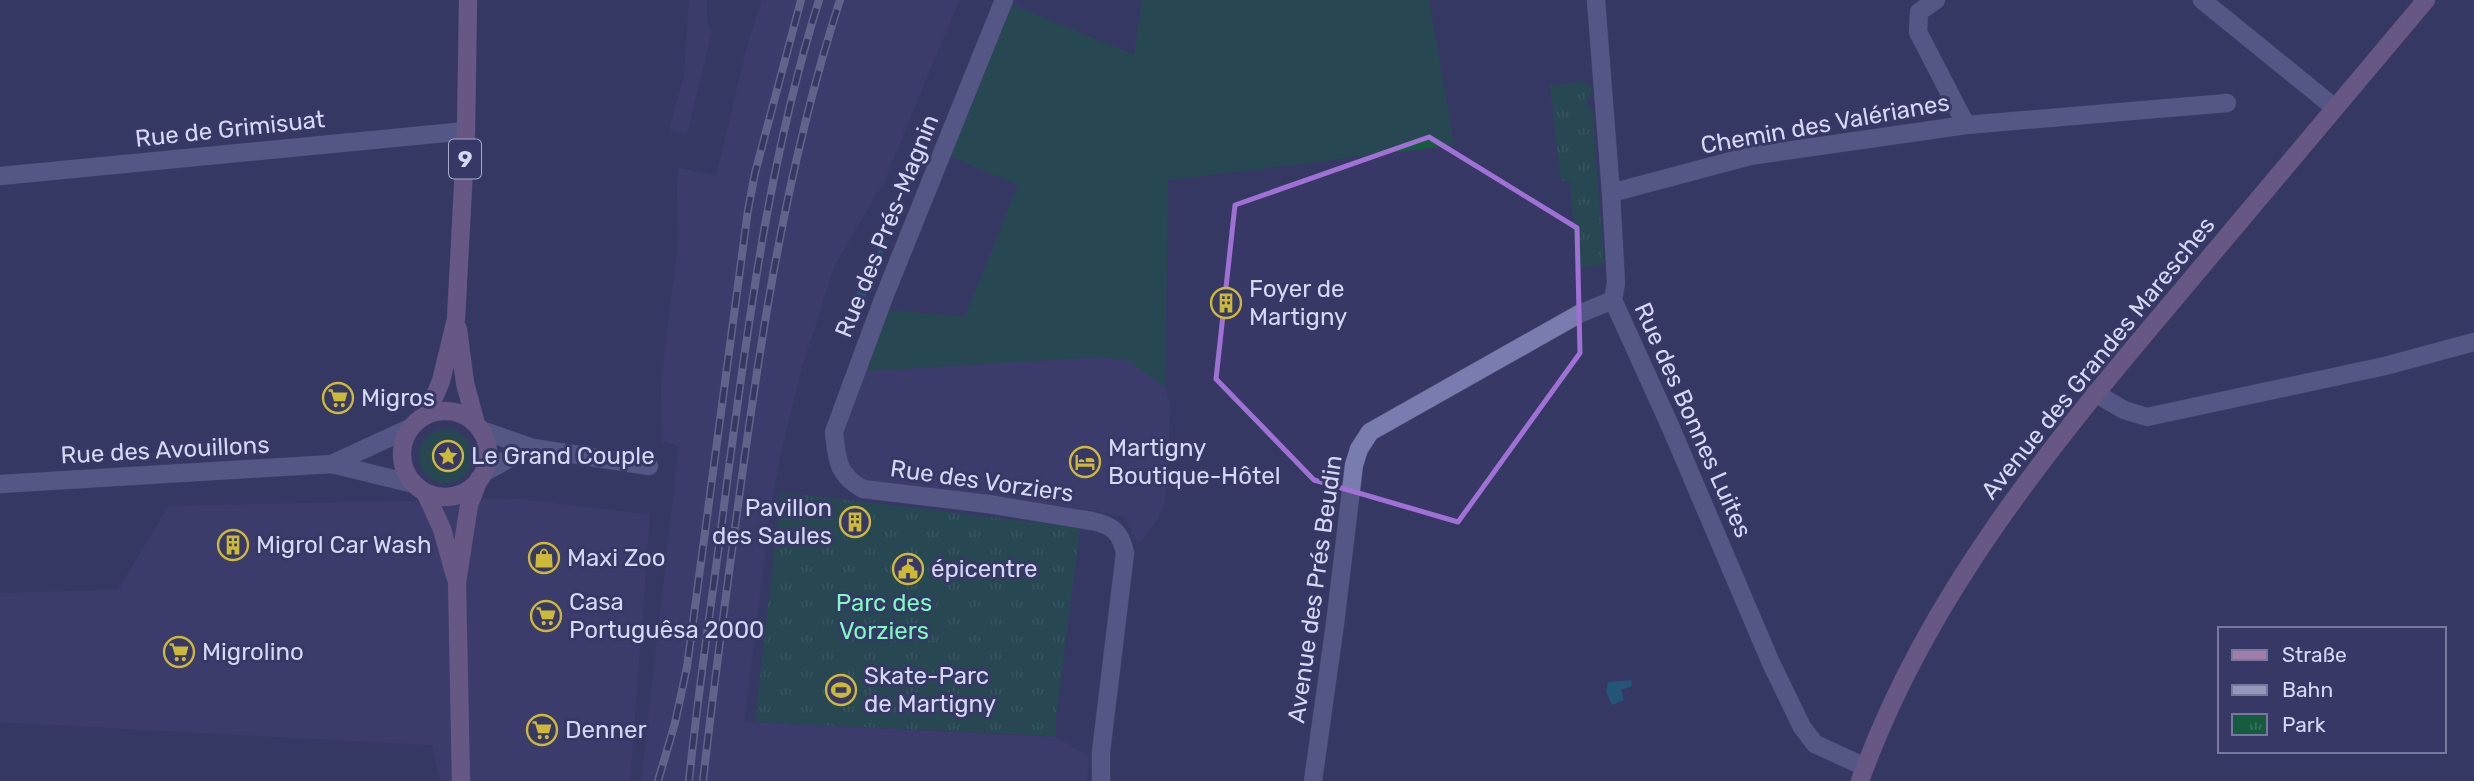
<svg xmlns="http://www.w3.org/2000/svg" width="2474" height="781" viewBox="0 0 2474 781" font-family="Rubik,sans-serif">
	<defs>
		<pattern id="park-tufts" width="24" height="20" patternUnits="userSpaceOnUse" patternTransform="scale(1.75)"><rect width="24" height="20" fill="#165b3e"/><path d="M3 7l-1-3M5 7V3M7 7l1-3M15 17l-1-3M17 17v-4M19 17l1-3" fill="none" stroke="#37725a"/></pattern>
	</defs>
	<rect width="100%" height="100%" fill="#373865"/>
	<path fill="#404174" d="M 689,0 L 707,0 L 707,20 L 711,34 L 687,134 L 669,130 L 684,77 Z
		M 762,0 L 959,0 L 884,181 L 834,267 L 801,370 L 783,443 L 771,504 L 744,722 L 1055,737 L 1089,756 L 1087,781 L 641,781 L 679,446 L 662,441 L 661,384 L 678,242 L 677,182 L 679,168 L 716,176 L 748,43 Z
		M 1101,357 L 1130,361 L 1165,388 L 1170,405 L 1167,483 L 1164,503 L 1157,520 L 1138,544 L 1125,518 L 1100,511 L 873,482 L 862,479 L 852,471 L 846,460 L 843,436 L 866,371 Z
		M 519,499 L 650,515 L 630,781 L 440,781 L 432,745 L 0,722 L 0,593 L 118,590 L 169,506 Z"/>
	<path fill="#165b3e" d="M 1142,0 L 1429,0 L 1454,145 L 1168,180 L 1165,388 L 1130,361 L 1101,357 L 866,371 L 888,310 L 965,317 L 1018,185 L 947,155 L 1009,3 L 1134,55 Z
		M419 456a27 27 0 1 1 54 0a27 27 0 1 1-54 0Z"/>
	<path fill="url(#park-tufts)" d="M 1585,81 L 1591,88 L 1591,95 L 1587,95 L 1588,108 L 1592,108 L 1604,264 L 1577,269 L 1570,181 L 1561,181 L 1550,86 Z
		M 781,492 L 1080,528 L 1056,717 L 1056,736 L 755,722 Z"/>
	<path fill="#0f7690" d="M 888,239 L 859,313 L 850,310 C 860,285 870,258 888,239 Z
		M 1631,680 L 1632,686 L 1621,690 L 1624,700 L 1612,705 L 1606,692 L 1608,682 Z"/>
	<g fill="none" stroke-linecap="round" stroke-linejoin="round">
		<g stroke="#525278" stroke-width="19">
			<path id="minor" d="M 1004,0 L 884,297 L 834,432 C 837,459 837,475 863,489 L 988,504 L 1092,521 C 1113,525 1121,533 1125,553 L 1101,752 L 1101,781
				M 1596,0 L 1611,193 L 1616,283 L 1613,300 L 1671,428 L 1771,663 L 1802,727 L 1815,744 L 1865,767
				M 2202,0 L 2335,108
				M 1966,125 L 2227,103
				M 0,176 L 466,131
				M 1611,193 L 1750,156 L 1966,125 L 1918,32 L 1919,12 L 1936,0
				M 2095,393 L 2124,410 L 2147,417 L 2385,366 L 2474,342
				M 481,430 L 533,448 L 649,466
				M 332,464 L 410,428
				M 483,473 L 512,457 L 533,448
				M 0,484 L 332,464 L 414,484
				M 1313,781 L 1335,624 L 1354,465 L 1359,449 L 1370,432 L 1579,314 L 1613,300"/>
		</g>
		<g stroke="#525278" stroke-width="19">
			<path id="major" d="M 458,329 L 465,383 L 476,424
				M402 454a43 43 0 1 1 86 0a43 43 0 1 1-86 0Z
				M 427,414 L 441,381 L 456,319 L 466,131 L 468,0
				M 425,492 L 442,529 L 455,576
				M 461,781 L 457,583 L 469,505 L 479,479
				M 1860,781 C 1926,596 2052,444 2177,296 C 2260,197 2343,99 2426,0"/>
		</g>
		<use href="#minor" stroke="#787cae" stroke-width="18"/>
		<use href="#major" stroke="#a27daa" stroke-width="18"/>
		<g stroke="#9698bb" stroke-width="8">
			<path id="rail" d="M 658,781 L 675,723 L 687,667 L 748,210 L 755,173 L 801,0
				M 689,781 C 699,681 715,582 727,482 C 749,317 769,160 819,0
				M 703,781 C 713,692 725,602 737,513 C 760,340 786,167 840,0"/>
		</g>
		<use href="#rail" stroke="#373865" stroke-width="5" stroke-dasharray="16" stroke-linecap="butt"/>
	</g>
	<path d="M0 0H2474V781H0ZM 1429,137 L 1577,228 L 1580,353 L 1458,522 L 1314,480 L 1216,379 L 1235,205 Z" fill="#373865" fill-opacity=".55" fill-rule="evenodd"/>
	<path fill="none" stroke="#9f71d4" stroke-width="5" stroke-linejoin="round" d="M 1429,137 L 1577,228 L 1580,353 L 1458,522 L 1314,480 L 1216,379 L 1235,205 Z"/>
	<defs>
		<g id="building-ring" transform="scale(1.575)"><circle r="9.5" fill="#373865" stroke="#ccb938" stroke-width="1.5"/><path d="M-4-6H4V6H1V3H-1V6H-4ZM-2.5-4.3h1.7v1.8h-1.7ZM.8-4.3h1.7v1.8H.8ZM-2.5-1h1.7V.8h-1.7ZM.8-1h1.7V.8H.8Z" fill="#ccb938"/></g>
		<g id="supermarket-ring" transform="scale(1.575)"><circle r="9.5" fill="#373865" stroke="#ccb938" stroke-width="1.5"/><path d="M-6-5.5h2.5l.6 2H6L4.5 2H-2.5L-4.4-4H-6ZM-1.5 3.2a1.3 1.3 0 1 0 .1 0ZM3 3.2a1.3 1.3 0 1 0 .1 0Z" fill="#ccb938"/></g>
		<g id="sight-ring" transform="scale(1.575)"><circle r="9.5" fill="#373865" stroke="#ccb938" stroke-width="1.5"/><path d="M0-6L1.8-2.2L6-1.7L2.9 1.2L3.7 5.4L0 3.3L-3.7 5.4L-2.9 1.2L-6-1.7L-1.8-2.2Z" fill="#ccb938"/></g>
		<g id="hotel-ring" transform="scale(1.575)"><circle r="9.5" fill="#373865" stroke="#ccb938" stroke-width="1.5"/><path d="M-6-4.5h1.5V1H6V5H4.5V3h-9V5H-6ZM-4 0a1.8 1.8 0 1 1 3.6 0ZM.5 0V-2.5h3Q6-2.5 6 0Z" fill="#ccb938"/></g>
		<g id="shop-ring" transform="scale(1.575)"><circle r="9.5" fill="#373865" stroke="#ccb938" stroke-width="1.5"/><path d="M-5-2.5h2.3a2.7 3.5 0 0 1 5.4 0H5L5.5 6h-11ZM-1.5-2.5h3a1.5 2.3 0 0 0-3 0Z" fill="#ccb938"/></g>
		<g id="civic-ring" transform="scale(1.575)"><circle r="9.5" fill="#373865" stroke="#ccb938" stroke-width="1.5"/><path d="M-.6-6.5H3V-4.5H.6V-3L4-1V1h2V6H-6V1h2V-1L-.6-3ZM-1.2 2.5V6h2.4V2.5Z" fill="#ccb938"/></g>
		<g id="stadium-ring" transform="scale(1.575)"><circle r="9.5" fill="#373865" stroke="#ccb938" stroke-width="1.5"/><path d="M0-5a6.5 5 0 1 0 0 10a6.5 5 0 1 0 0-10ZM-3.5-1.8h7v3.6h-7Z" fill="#ccb938"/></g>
	</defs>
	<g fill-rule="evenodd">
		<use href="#building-ring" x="1226" y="303"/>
		<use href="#supermarket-ring" x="338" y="398"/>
		<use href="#sight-ring" x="448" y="456"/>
		<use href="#hotel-ring" x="1085" y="462"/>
		<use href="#building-ring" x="855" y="522"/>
		<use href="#building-ring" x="233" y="545"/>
		<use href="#shop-ring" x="544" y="558"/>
		<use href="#civic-ring" x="908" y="569"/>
		<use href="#supermarket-ring" x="546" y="616"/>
		<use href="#supermarket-ring" x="179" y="652"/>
		<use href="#stadium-ring" x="841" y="690"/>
		<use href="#supermarket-ring" x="542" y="730"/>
	</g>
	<g text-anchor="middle" stroke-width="6" stroke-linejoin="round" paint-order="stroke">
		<rect fill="#373865" stroke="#a6a8c9" stroke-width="2" x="449" y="139.5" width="32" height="39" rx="5"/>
		<g font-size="23" font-weight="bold" fill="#d5d8f4">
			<text x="465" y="167">9</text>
		</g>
		<g font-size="24" fill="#d5d8f4" stroke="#373865">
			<text transform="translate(1825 124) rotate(-10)" y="8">Chemin des Valérianes</text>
			<text transform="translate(230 129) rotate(-6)" y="8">Rue de Grimisuat</text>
			<text transform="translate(887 226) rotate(-68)" y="8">Rue des Prés-Magnin</text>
			<text transform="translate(2098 358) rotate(-51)" y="8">Avenue des Grandes Maresches</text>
			<text transform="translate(1693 420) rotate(66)" y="8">Rue des Bonnes Luites</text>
			<text transform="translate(165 450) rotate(-3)" y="8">Rue des Avouillons</text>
			<text transform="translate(982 481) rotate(8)" y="8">Rue des Vorziers</text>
			<text transform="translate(1315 589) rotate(-82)" y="8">Avenue des Prés Beudin</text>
		</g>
		<g font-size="24" fill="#d5d8f4" stroke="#373865" text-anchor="start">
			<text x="1249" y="297">Foyer de<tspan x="1249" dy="28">Martigny</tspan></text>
			<text x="361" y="406">Migros</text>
			<text x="1108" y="456">Martigny<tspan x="1108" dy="28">Boutique-Hôtel</tspan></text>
			<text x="471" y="464">Le Grand Couple</text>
			<text x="832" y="516" text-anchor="end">Pavillon<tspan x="832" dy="28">des Saules</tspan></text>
			<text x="256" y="553">Migrol Car Wash</text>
			<text x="567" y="566">Maxi Zoo</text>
			<text x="931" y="577">épicentre</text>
			<text x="569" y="610">Casa<tspan x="569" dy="28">Portuguêsa 2000</tspan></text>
			<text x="202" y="660">Migrolino</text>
			<text x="864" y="684">Skate-Parc<tspan x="864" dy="28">de Martigny</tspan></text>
			<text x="565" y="738">Denner</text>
		</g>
		<g font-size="24" fill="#79fcbe" stroke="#373865">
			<text x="884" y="611">Parc des<tspan x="884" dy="28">Vorziers</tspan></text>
		</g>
	</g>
	<rect x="2218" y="627" width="228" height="126" fill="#373865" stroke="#76789e" stroke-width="2"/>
	<rect x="2232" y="650" width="35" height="10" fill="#a27daa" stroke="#76789e" stroke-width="2"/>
	<text x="2282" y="662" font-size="21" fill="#d5d8f4">Straße</text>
	<rect x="2232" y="685" width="35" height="10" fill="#9698bb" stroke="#76789e" stroke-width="2"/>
	<text x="2282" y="697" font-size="21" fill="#d5d8f4">Bahn</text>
	<rect x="2232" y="714" width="35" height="21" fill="url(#park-tufts)" stroke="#76789e" stroke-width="2"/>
	<text x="2282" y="732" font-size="21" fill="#d5d8f4">Park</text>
</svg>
